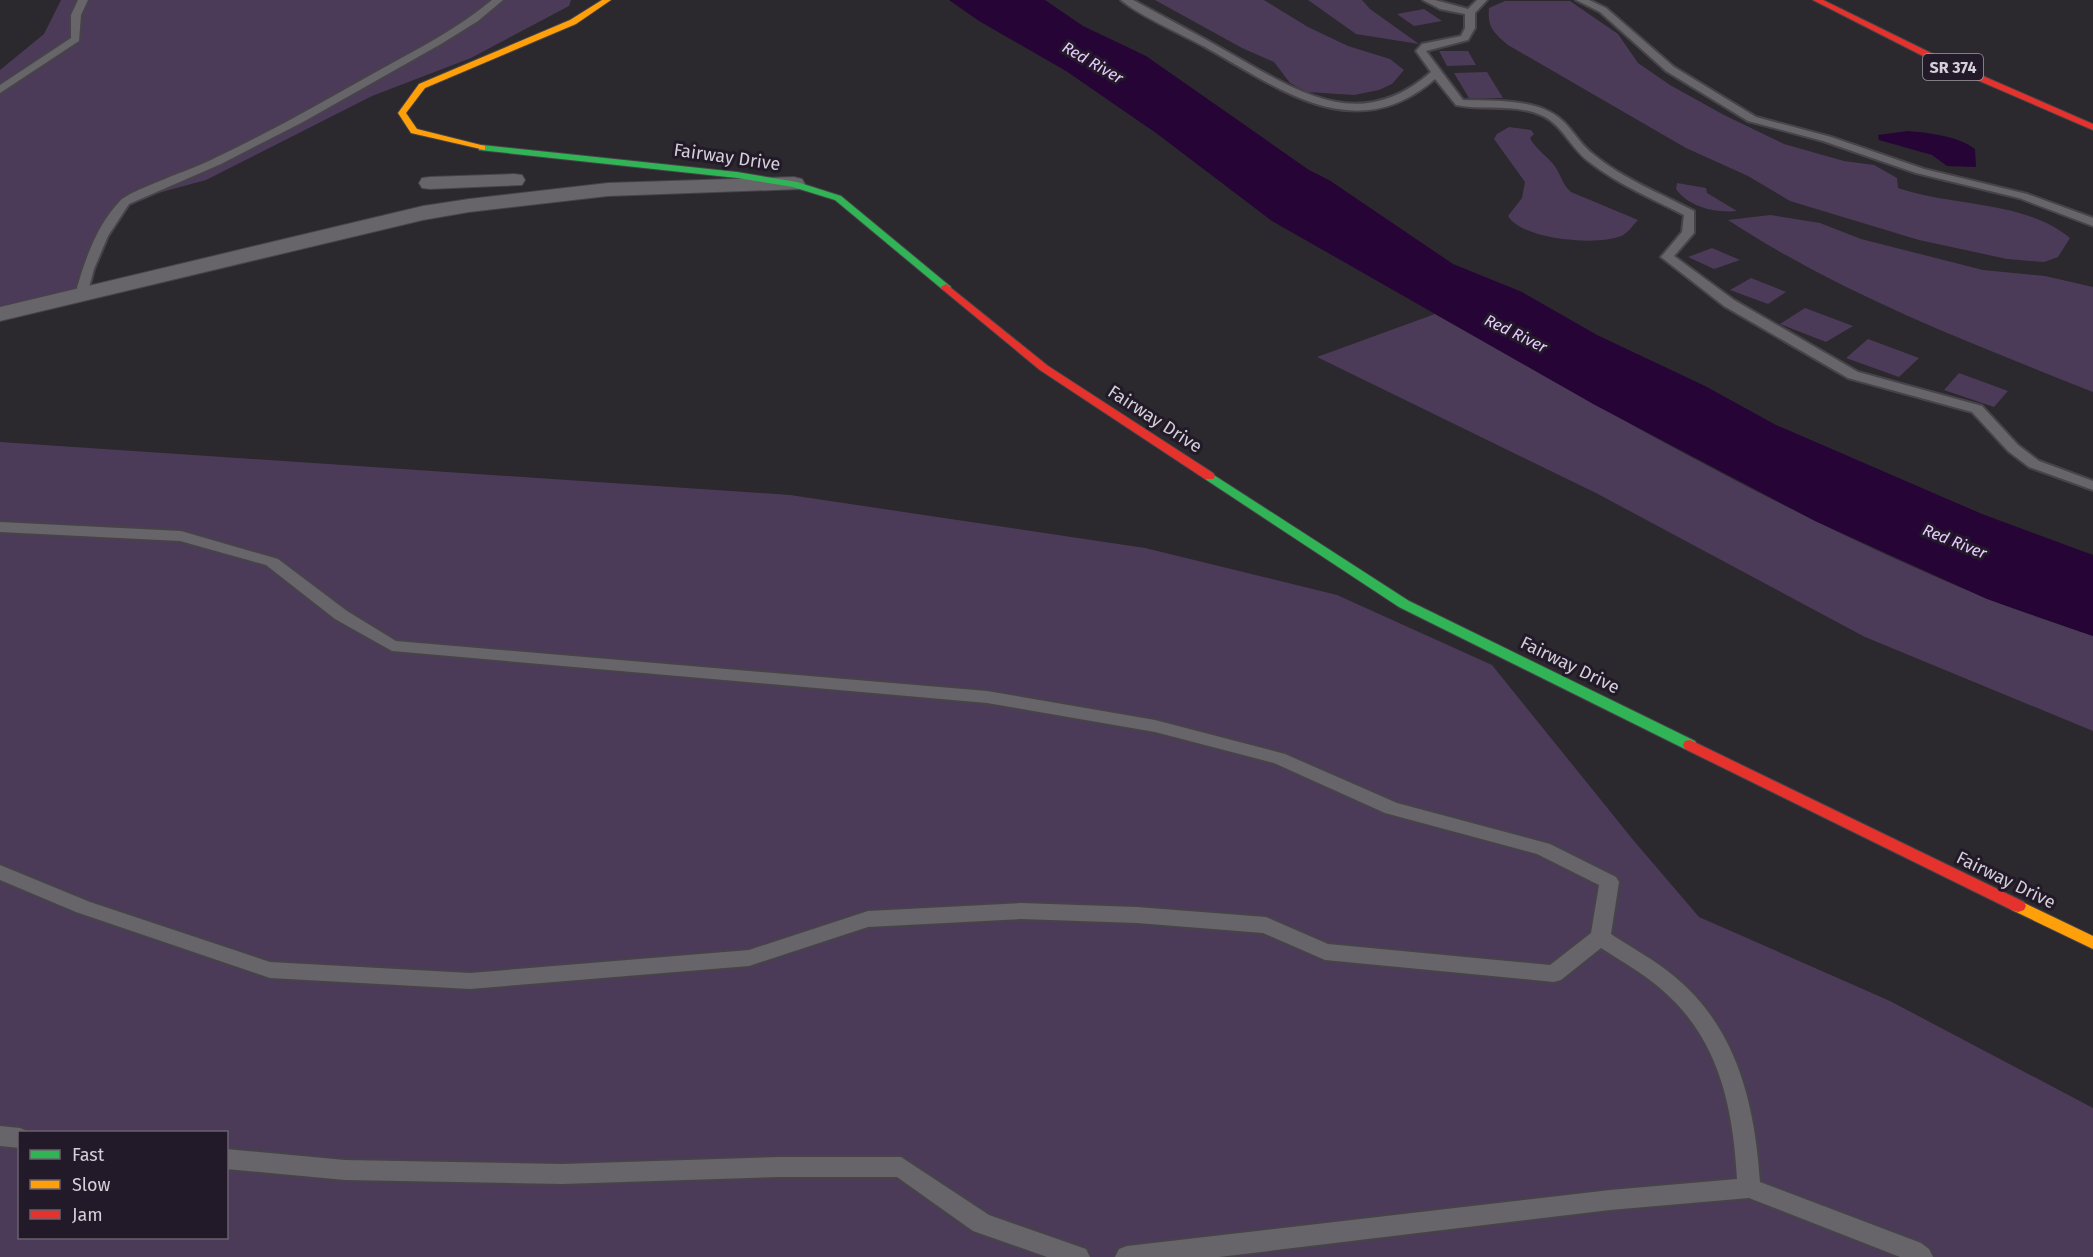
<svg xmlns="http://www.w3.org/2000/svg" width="2093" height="1257" viewBox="0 0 2093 1257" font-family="'Fira Sans',sans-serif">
	<rect width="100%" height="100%" fill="#2b282e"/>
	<path fill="#4c3b58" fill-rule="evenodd" d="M 61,0 L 571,0 L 569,6 L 471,58 L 372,96 L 206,180 L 125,202 L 102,237 L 81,295 L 0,314 L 0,70 L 44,34 Z
		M 1155,0 L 1264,0 L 1308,27 L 1348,46 L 1390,59 L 1404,70 L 1392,84 L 1379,90 L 1354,95 L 1307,92 L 1290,83 L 1274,62 L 1242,48 Z
		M 1308,0 L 1362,0 L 1370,9 L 1419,44 L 1356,34 Z
		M 1505,1 L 1570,1 L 1618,34 L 1638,63 L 1670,85 L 1724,115 L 1784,144 L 1844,161 L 1874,165 L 1897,178 L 1898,188 C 1953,207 2024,200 2070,238 L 2058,257 L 2044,262 L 2007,259 L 1919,240 L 1790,201 L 1748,176 L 1686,148 L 1508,45 C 1494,33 1487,27 1489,8 Z
		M 1424,9 L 1442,21 L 1414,26 L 1397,14 Z
		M 1439,51 L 1468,51 L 1476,65 L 1447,66 Z
		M 1487,72 L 1503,98 L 1469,98 L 1454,73 Z
		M 1509,127 L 1531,130 L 1534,134 L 1530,138 C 1536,150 1549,157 1556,168 C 1562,178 1563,185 1571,192 L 1638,220 C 1633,225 1627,234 1621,236 C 1598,246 1522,240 1508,216 L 1522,198 L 1525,182 L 1494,139 L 1497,134 Z
		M 1677,183 L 1706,188 L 1707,193 L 1737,211 C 1716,213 1690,208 1676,189 Z
		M 1770,215 L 1820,223 L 1861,239 L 1983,270 L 2045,276 L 2093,287 L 2093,392 C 1968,342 1841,294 1728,220 Z
		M 1712,248 L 1740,260 L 1714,269 L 1688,257 Z
		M 1751,278 L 1786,292 L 1768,304 L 1730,290 Z
		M 1805,308 L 1853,326 L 1826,342 L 1780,324 Z
		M 1435,314 C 1615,416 1795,520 1986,598 C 2021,612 2058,624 2093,636 L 2093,731 L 1865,637 L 1596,493 L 1317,357 Z
		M 1868,339 L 1919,358 L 1899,377 L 1846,358 Z
		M 1959,373 L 2008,391 L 1994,407 L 1944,390 Z
		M 0,442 L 790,495 L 1145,548 L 1337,595 L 1492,665 L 1634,841 L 1699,917 L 1890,1001 L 2093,1108 L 2093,1257 L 0,1257 ZM 20,1132 L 226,1132 L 226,1238 L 20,1238 Z"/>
	<path fill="#260536" d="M 949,0 L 1045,0 L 1083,26 L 1146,56 L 1309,170 L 1329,180 L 1453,264 L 1522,292 L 1597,335 L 1705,386 L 1776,425 L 1982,514 L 2093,555 L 2093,636 L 1987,599 L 1815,521 L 1595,405 L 1272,221 L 1156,133 L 1066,71 L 979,21 Z
		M 1908,131 C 1930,133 1958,136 1975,149 L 1976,167 L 1947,166 L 1932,155 L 1879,140 L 1878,135 Z"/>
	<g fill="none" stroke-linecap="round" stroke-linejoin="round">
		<g stroke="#464349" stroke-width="4">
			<path id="lane" d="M 78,0 L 88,0 L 81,15 L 79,41 L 0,93 L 0,85 L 71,38 L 71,15 Z
				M 492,0 L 503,0 L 478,21 L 441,44 L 303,122 L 221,164 L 129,204 L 108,236 L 94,269 L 87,295 L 85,298 L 77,298 L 75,295 C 84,262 96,226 120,201 C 130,190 197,168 215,158 C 270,132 323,102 376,72 C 416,50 457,29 492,0 Z
				M 1121,0 L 1133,0 C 1164,17 1195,33 1226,51 C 1296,90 1358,136 1431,72 L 1416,51 L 1422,44 L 1461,36 L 1465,28 L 1465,14 L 1440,9 L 1423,0 L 1435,0 L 1468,9 L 1477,0 L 1487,0 L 1475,13 L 1475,28 L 1468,40 L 1426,51 L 1463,100 C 1490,101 1525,99 1550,112 C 1569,121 1577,142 1593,154 C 1623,179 1660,193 1694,211 L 1694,233 L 1674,256 L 1734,300 L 1858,372 L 1982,406 L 2018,445 L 2039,461 L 2093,481 L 2093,490 L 2029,467 L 2008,451 L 1972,412 L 1848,378 L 1724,306 L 1661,257 L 1682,232 L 1684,215 C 1651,198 1617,184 1588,161 C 1571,148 1562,125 1543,116 C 1516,103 1484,111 1456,105 L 1435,79 C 1355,148 1280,89 1205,47 C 1183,35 1138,15 1121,0 Z
				M 1576,0 L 1589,0 L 1606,8 L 1674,67 L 1756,117 L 1831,137 L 1924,169 L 2027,194 L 2093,218 L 2093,226 L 2019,198 L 1916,173 L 1823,141 L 1748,121 L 1666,71 L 1600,12 Z
				M 0,522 L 181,531 L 278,559 L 347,611 L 396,641 L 987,691 L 1155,720 L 1285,754 L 1397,803 L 1550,844 L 1616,877 L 1619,882 L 1611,934 C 1632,948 1655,960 1675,977 C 1737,1028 1755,1105 1760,1182 L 1921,1243 L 1929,1249 L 1933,1257 L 1900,1257 L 1749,1198 L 1610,1210 L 1219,1257 L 1115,1257 L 1119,1249 L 1127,1246 L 1610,1190 L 1737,1179 C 1733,1107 1719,1038 1661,989 C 1643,973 1621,961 1601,948 L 1561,980 L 1554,982 L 1325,960 L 1263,933 L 1137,923 L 1021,919 L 868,927 L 749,966 L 470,989 L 270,978 L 76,912 L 0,880 L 0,865 L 90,902 L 270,962 L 470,973 L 749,950 L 868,911 L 1021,903 L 1137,907 L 1266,917 L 1328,944 L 1550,965 L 1591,933 L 1599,885 L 1537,854 L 1385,813 L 1274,763 L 1155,732 L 987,703 L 392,651 L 335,619 L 266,565 L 180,541 L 0,532 Z
				M 0,1126 L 20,1128 L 29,1132 L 20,1132 L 20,1148 L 0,1146 Z
				M 226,1149 L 345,1160 L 562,1164 L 779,1157 L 901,1157 L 989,1215 L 1086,1249 L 1090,1257 L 1047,1257 L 973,1231 L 897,1177 L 779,1177 L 562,1184 L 345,1180 L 226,1169 Z"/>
		</g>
		<g stroke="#464349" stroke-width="2">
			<path id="street" d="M 514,174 L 522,175 L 525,180 L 522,185 L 430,189 L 422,188 L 419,183 L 422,178 L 430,177 Z
				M 794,177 L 802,179 L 805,184 L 802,189 L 608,196 L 469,212 L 423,220 L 0,321 L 0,307 L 423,206 L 469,199 L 608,183 Z"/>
		</g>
		<g stroke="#464349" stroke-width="2">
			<path id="fast" d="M 482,145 L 737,172 L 797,182 L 841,196 L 951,287 L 950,289 L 942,289 L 835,200 L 793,187 L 737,178 L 479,150 L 479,146 Z
				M 1209,472 L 1409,601 L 1695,741 L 1697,745 L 1695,749 L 1685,749 L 1399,607 L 1205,479 L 1203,476 Z"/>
		</g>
		<g stroke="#464349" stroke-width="2">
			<path id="slow" d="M 602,0 L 611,0 L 576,24 L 425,88 L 406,113 L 417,129 L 485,146 L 485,150 L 411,133 L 398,113 L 419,84 L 570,20 Z
				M 2018,900 L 2093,936 L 2093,949 L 2012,910 L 2010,906 L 2012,902 Z"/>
		</g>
		<g stroke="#464349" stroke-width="2">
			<path id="jam" d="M 1813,0 L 1823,0 L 1937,56 L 2093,124 L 2093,130 L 1931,60 Z
				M 946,284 L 1048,366 L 1213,473 L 1215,476 L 1213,479 L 1205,479 L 1040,370 L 942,289 L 941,287 Z
				M 1690,740 L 2024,902 L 2026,906 L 2024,910 L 2018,912 L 2012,910 L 1685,749 L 1683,745 L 1685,741 Z"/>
		</g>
		<use href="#lane" fill="#67646a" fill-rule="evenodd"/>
		<use href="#street" fill="#67646a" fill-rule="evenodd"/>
		<use href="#fast" fill="#30b455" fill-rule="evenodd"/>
		<use href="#slow" fill="#ff9f0a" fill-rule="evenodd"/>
		<use href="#jam" fill="#e5322d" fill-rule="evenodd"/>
	</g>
	<g text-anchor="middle" stroke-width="6" stroke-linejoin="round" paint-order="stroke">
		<g font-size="16" font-style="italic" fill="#e8cafe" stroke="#221a28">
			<text transform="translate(1093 62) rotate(30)" y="6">Red River</text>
			<text transform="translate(1516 333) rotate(26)" y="6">Red River</text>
			<text transform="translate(1955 541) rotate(22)" y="6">Red River</text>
		</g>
		<rect fill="#221a28" stroke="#9f99a3" stroke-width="1.5" x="1923" y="54" width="60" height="26" rx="4.5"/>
		<g font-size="16" font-weight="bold" fill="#d4cfd8">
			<text x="1953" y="73">SR 374</text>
		</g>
		<g font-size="18" fill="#d4cfd8" stroke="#221a28">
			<text transform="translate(727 157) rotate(8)" y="6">Fairway Drive</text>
			<text transform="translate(1155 419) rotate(33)" y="6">Fairway Drive</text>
			<text transform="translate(1570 665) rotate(26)" y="6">Fairway Drive</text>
			<text transform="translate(2006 880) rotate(26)" y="6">Fairway Drive</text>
		</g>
	</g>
	<rect x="18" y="1131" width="210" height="108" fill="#221a28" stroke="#69626e" stroke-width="1.5"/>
	<rect x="30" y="1150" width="30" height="9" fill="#30b455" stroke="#69626e" stroke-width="1.5"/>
	<text x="72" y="1161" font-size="18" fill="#d4cfd8">Fast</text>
	<rect x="30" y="1180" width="30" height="9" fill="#ff9f0a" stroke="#69626e" stroke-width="1.5"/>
	<text x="72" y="1191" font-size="18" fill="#d4cfd8">Slow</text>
	<rect x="30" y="1210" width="30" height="9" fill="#e5322d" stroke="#69626e" stroke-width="1.5"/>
	<text x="72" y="1221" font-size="18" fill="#d4cfd8">Jam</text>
</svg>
